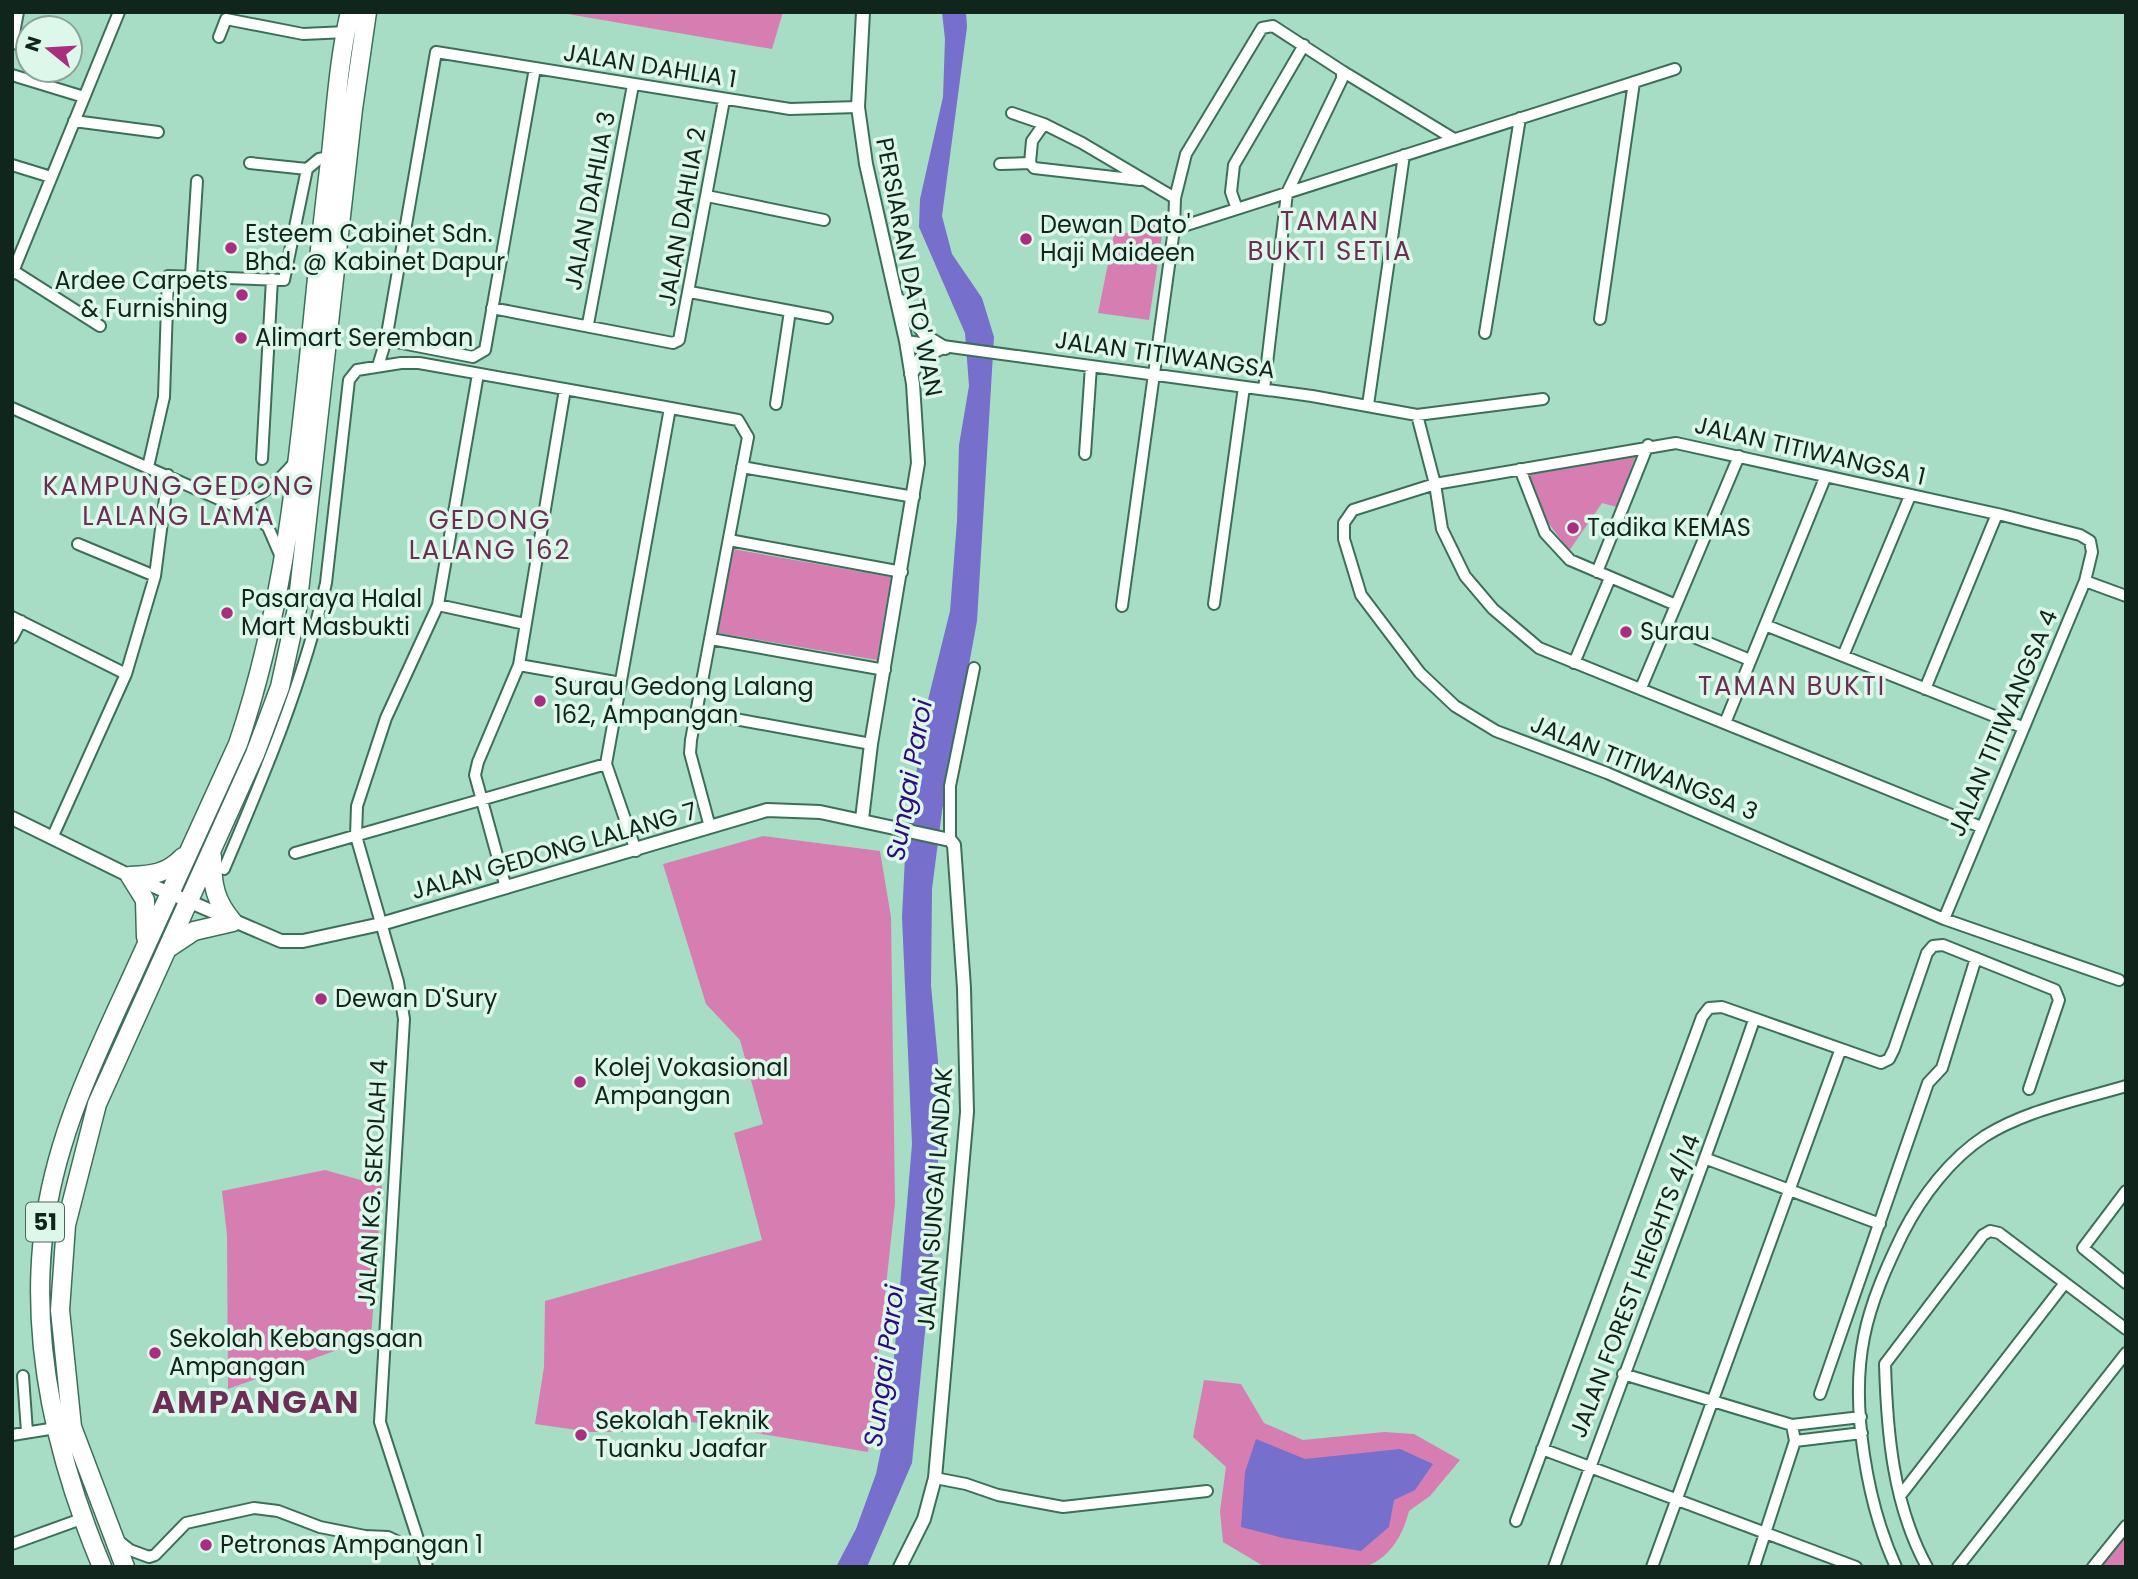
<svg xmlns="http://www.w3.org/2000/svg" width="2138" height="1579" viewBox="0 0 2138 1579" font-family="Poppins,sans-serif">
	<rect width="100%" height="100%" fill="#a7ddc4"/>
	<path fill="#d67eb2" d="M 556,12 L 783,12 L 772,49 Z
		M 1164,222 L 1149,320 L 1098,313 L 1114,234 L 1137,232 L 1149,223 Z
		M 1637,452 L 1617,507 L 1602,503 L 1569,551 L 1547,521 L 1528,473 Z
		M 733,549 L 891,577 L 877,660 L 718,633 Z
		M 763,836 L 880,851 L 891,917 L 895,1203 L 868,1452 L 662,1417 L 631,1432 L 591,1432 L 535,1424 L 544,1367 L 545,1301 L 762,1240 L 734,1133 L 763,1124 L 740,1040 L 706,1004 L 663,864 Z
		M 325,1170 L 382,1186 L 371,1338 L 228,1389 L 227,1235 L 222,1191 Z
		M 1204,1380 L 1241,1384 L 1264,1423 L 1303,1440 L 1384,1432 L 1414,1434 L 1460,1460 L 1430,1496 L 1409,1511 C 1403,1535 1390,1558 1365,1567 L 1265,1567 L 1223,1542 L 1220,1511 L 1226,1467 L 1193,1437 Z
		M 2126,1526 L 2126,1567 L 2095,1567 Z"/>
	<path fill="#766fcb" d="M 942,12 L 966,12 L 967,27 L 942,216 L 952,254 L 982,298 L 994,337 L 977,621 L 942,811 L 932,889 L 931,985 L 938,1061 L 938,1201 L 912,1463 L 867,1567 L 836,1567 L 856,1529 L 876,1474 L 890,1406 L 912,1144 L 902,917 L 905,857 L 924,716 L 950,611 L 957,521 L 959,445 L 969,386 L 965,333 L 919,227 L 920,199 L 943,97 L 945,39 Z
		M 1256,1439 L 1305,1459 L 1400,1449 L 1433,1464 L 1415,1490 L 1394,1500 L 1389,1527 L 1361,1551 L 1283,1538 L 1241,1527 L 1245,1472 Z"/>
	<g fill="none" stroke-linecap="round" stroke-linejoin="round">
		<g stroke="#3c6f5a" stroke-width="14">
			<path id="minor" d="M 219,37 L 226,19 L 303,34 L 347,32
				M 12,44 L 18,12
				M 1342,71 L 1454,139
				M 12,75 L 84,97
				M 1012,113 L 1044,124
				M 74,121 L 158,132
				M 250,163 L 307,169
				M 1000,164 L 1030,163
				M 12,165 L 51,177
				M 1140,180 L 1034,168 L 1030,163 L 1032,141 L 1044,124 L 1082,143 L 1175,198
				M 707,196 L 824,220
				M 1237,209 L 1231,192 L 1234,165 L 1304,45
				M 1174,229 L 1675,69
				M 12,270 L 100,326
				M 12,274 L 119,12
				M 191,276 L 197,181
				M 690,292 L 827,318
				M 492,308 L 673,343 L 679,340 L 724,100
				M 1600,319 L 1634,82
				M 588,324 L 633,85
				M 1485,333 L 1520,118
				M 386,340 L 473,357 L 485,350 L 535,68
				M 906,341 L 1312,396 L 1417,415 L 1543,399
				M 378,366 L 386,340 L 436,52 L 790,109 L 858,107
				M 776,404 L 790,311
				M 1368,405 L 1404,155
				M 12,408 L 253,514 L 268,527 L 281,557
				M 1417,415 L 1435,484 L 1442,529 L 1465,576 L 1493,609 L 1539,648 L 1981,827
				M 1085,454 L 1091,366
				M 262,459 L 272,279
				M 148,467 L 164,397 L 168,276 L 284,280 L 307,169 L 319,159 L 330,157
				M 742,467 L 914,497
				M 1520,469 L 1545,533 L 1570,560 L 1676,605
				M 237,505 C 262,496 278,482 295,462
				M 729,540 L 902,572
				M 78,544 L 155,576
				M 1597,572 L 1648,445
				M 2085,581 L 2126,596
				M 1214,604 L 1244,387
				M 438,605 L 525,624
				M 1122,606 L 1174,229 L 1175,198 L 1186,154 L 1262,28 L 1273,26 L 1342,71 L 1342,79 L 1287,193 L 1264,389
				M 12,617 L 126,674
				M 1765,625 L 2022,727
				M 1667,626 L 1750,660
				M 12,638 L 21,621
				M 711,639 L 885,670
				M 1843,656 L 1910,496
				M 1574,663 L 1610,578
				M 519,665 L 621,683
				M 1641,688 L 1739,456
				M 1925,689 L 1997,514
				M 697,712 L 871,744
				M 1725,723 L 1825,478
				M 52,838 L 126,674 L 155,576 L 168,475
				M 950,840 L 950,786 L 974,668
				M 636,851 L 606,764 L 670,408
				M 295,853 L 606,764
				M 224,869 C 264,775 303,683 326,583 L 349,380 L 357,370 L 401,363 L 419,363 L 738,420 L 748,437 L 691,740 L 690,753 L 710,827
				M 506,888 L 475,775 L 478,762 L 519,665 L 565,389
				M 1944,919 L 2085,581 L 2092,552 L 2090,541 L 2080,535 L 2002,515 L 1676,443 L 1435,484 L 1353,510 L 1344,523 L 1344,539 L 1361,595 L 1420,673 L 1455,706 L 1496,731 L 1607,773 L 1944,919 L 2119,980
				M 1707,1159 L 1880,1224
				M 2126,1191 L 2083,1248 L 2126,1283
				M 1885,1364 L 1983,1235 L 1990,1231 L 1999,1233 L 2126,1329
				M 1885,1364 C 1887,1433 1893,1505 1927,1567
				M 1623,1374 L 1792,1425 L 1861,1417
				M 23,1376 L 27,1432
				M 1820,1394 L 1928,1083 L 1942,1068 L 1976,958
				M 12,1435 L 56,1428
				M 1795,1441 L 1862,1433
				M 1542,1449 L 1856,1567
				M 935,1478 L 966,1484 L 998,1495 L 1063,1507 L 1207,1491
				M 1900,1496 L 2065,1283
				M 1516,1521 L 1702,1017 L 1709,1008 L 1722,1007 L 1881,1063 L 1889,1059 L 1894,1049 L 1927,953 L 1933,946 L 1943,945 L 2055,990 L 2059,1000 L 2029,1089
				M 116,1539 L 130,1550 L 149,1557 L 155,1555 L 186,1523 L 254,1508 L 278,1511 L 320,1527 L 365,1536 L 388,1537 L 409,1547 L 420,1547
				M 12,1544 L 84,1518
				M 427,1567 L 380,1422 L 404,1019 L 398,982 L 356,836 L 357,806 L 386,718 L 438,605 L 478,374
				M 1554,1567 C 1619,1384 1691,1204 1754,1020
				M 1652,1567 L 1840,1051
				M 1754,1567 L 1795,1441 L 1792,1425
				M 1896,1567 C 1867,1504 1850,1406 1864,1337 C 1871,1301 1887,1266 1903,1233 C 1922,1196 1950,1159 1985,1136 C 2027,1110 2079,1100 2126,1086
				M 1958,1567 L 2126,1353
				M 2093,1567 L 2126,1526"/>
		</g>
		<g stroke="#3c6f5a" stroke-width="16">
			<path id="tertiary" d="M 899,300 L 927,337 L 945,348
				M 911,374 L 922,357 L 941,348
				M 12,818 L 130,876 L 281,941 L 303,941 L 381,924 L 767,810 L 820,812 L 950,840 L 954,845 L 964,988 L 967,1112 L 935,1478 L 924,1519 L 900,1567
				M 862,819 L 871,744 L 918,463 L 913,384 L 906,341 L 866,164 L 858,107 L 863,12"/>
		</g>
		<g stroke="#3c6f5a" stroke-width="21">
			<path id="trunk" d="M 130,876 L 145,900 L 146,937
				M 130,876 C 152,875 167,874 183,857
				M 167,949 L 194,931 L 233,922 C 215,901 212,885 212,857
				M 102,1567 C 56,1457 27,1335 46,1215 C 59,1131 95,1057 130,981 C 166,902 202,823 238,744 C 302,555 305,351 331,154 C 336,107 339,58 350,12
				M 125,1567 L 72,1427 L 60,1310 L 66,1225 L 97,1104 L 255,754 L 280,687 L 297,609 L 353,109 L 367,12"/>
		</g>
		<use href="#minor" stroke="#fff" stroke-width="10"/>
		<use href="#tertiary" stroke="#fff" stroke-width="12"/>
		<use href="#trunk" stroke="#fff" stroke-width="18"/>
	</g>
	<g fill="#aa2e80" stroke="#ddf7ea" stroke-width="2.5">
		<circle cx="1026" cy="239" r="7"/>
		<circle cx="231" cy="248" r="7"/>
		<circle cx="242" cy="295" r="7"/>
		<circle cx="241" cy="338" r="7"/>
		<circle cx="1573" cy="528" r="7"/>
		<circle cx="227" cy="613" r="7"/>
		<circle cx="1626" cy="632" r="7"/>
		<circle cx="540" cy="701" r="7"/>
		<circle cx="321" cy="999" r="7"/>
		<circle cx="580" cy="1082" r="7"/>
		<circle cx="155" cy="1353" r="7"/>
		<circle cx="581" cy="1435" r="7"/>
		<circle cx="206" cy="1545" r="7"/>
	</g>
	<g text-anchor="middle" stroke-width="7" stroke-linejoin="round" paint-order="stroke">
		<rect fill="#ddf7ea" stroke="#4e645a" stroke-width="2" x="26" y="1202.5" width="38" height="39" rx="5"/>
		<g font-size="23" font-weight="bold" fill="#10251c">
			<text x="45" y="1230">51</text>
		</g>
		<g font-size="24" fill="#10251c" stroke="#ddf7ea">
			<text transform="translate(650 66) rotate(9)" y="8">JALAN DAHLIA 1</text>
			<text transform="translate(590 201) rotate(-79)" y="8">JALAN DAHLIA 3</text>
			<text transform="translate(682 217) rotate(-80)" y="8">JALAN DAHLIA 2</text>
			<text transform="translate(909 267) rotate(79)" y="8">PERSIARAN DATO' WAN</text>
			<text transform="translate(1165 355) rotate(8)" y="8">JALAN TITIWANGSA</text>
			<text transform="translate(1810 451) rotate(13)" y="8">JALAN TITIWANGSA 1</text>
			<text transform="translate(2003 723) rotate(-67)" y="8">JALAN TITIWANGSA 4</text>
			<text transform="translate(1644 768) rotate(22)" y="8">JALAN TITIWANGSA 3</text>
			<text transform="translate(554 851) rotate(-16)" y="8">JALAN GEDONG LALANG 7</text>
			<text transform="translate(373 1183) rotate(-87)" y="8">JALAN KG. SEKOLAH 4</text>
			<text transform="translate(935 1199) rotate(-86)" y="8">JALAN SUNGAI LANDAK</text>
			<text transform="translate(1635 1286) rotate(-69)" y="8">JALAN FOREST HEIGHTS 4/14</text>
		</g>
		<g font-size="24" fill="#10251c" stroke="#ddf7ea" text-anchor="start">
			<text x="1040" y="233">Dewan Dato'<tspan x="1040" dy="28">Haji Maideen</tspan></text>
			<text x="245" y="242">Esteem Cabinet Sdn.<tspan x="245" dy="28">Bhd. @ Kabinet Dapur</tspan></text>
			<text x="228" y="289" text-anchor="end">Ardee Carpets<tspan x="228" dy="28">&amp; Furnishing</tspan></text>
			<text x="255" y="346">Alimart Seremban</text>
			<text x="1587" y="536">Tadika KEMAS</text>
			<text x="241" y="607">Pasaraya Halal<tspan x="241" dy="28">Mart Masbukti</tspan></text>
			<text x="1640" y="640">Surau</text>
			<text x="554" y="695">Surau Gedong Lalang<tspan x="554" dy="28">162, Ampangan</tspan></text>
			<text x="335" y="1007">Dewan D'Sury</text>
			<text x="594" y="1076">Kolej Vokasional<tspan x="594" dy="28">Ampangan</tspan></text>
			<text x="169" y="1347">Sekolah Kebangsaan<tspan x="169" dy="28">Ampangan</tspan></text>
			<text x="595" y="1429">Sekolah Teknik<tspan x="595" dy="28">Tuanku Jaafar</tspan></text>
			<text x="220" y="1553">Petronas Ampangan 1</text>
		</g>
		<g font-size="26" letter-spacing="2" fill="#6b2e54" stroke="#ddf7ea">
			<text x="1330" y="230">TAMAN<tspan x="1330" dy="30">BUKTI SETIA</tspan></text>
			<text x="179" y="495">KAMPUNG GEDONG<tspan x="179" dy="30">LALANG LAMA</tspan></text>
			<text x="490" y="529">GEDONG<tspan x="490" dy="30">LALANG 162</tspan></text>
			<text x="1792" y="695">TAMAN BUKTI</text>
		</g>
		<g font-size="26" font-style="italic" fill="#2e0a7e" stroke="#ddf7ea">
			<text transform="translate(909 780) rotate(-80)" y="9">Sungai Paroi</text>
			<text transform="translate(884 1366) rotate(-82)" y="9">Sungai Paroi</text>
		</g>
		<g font-size="32" font-weight="bold" letter-spacing="2" fill="#6b2e54" stroke="#ddf7ea">
			<text x="256" y="1413">AMPANGAN</text>
		</g>
	</g>
	<rect width="2138" height="1579" fill="none" stroke="#10251c" stroke-width="28"/>
	<g transform="translate(49 49) rotate(288)"><circle r="33" fill="#ddf7ea" stroke="#8ba398" stroke-width="2"/>
	<path d="M0-5L12 26L0 18L-12 26Z" fill="#aa2e80"/>
	<text y="-10" font-size="19" font-weight="bold" text-anchor="middle" fill="#10251c">N</text>
	</g>
</svg>
